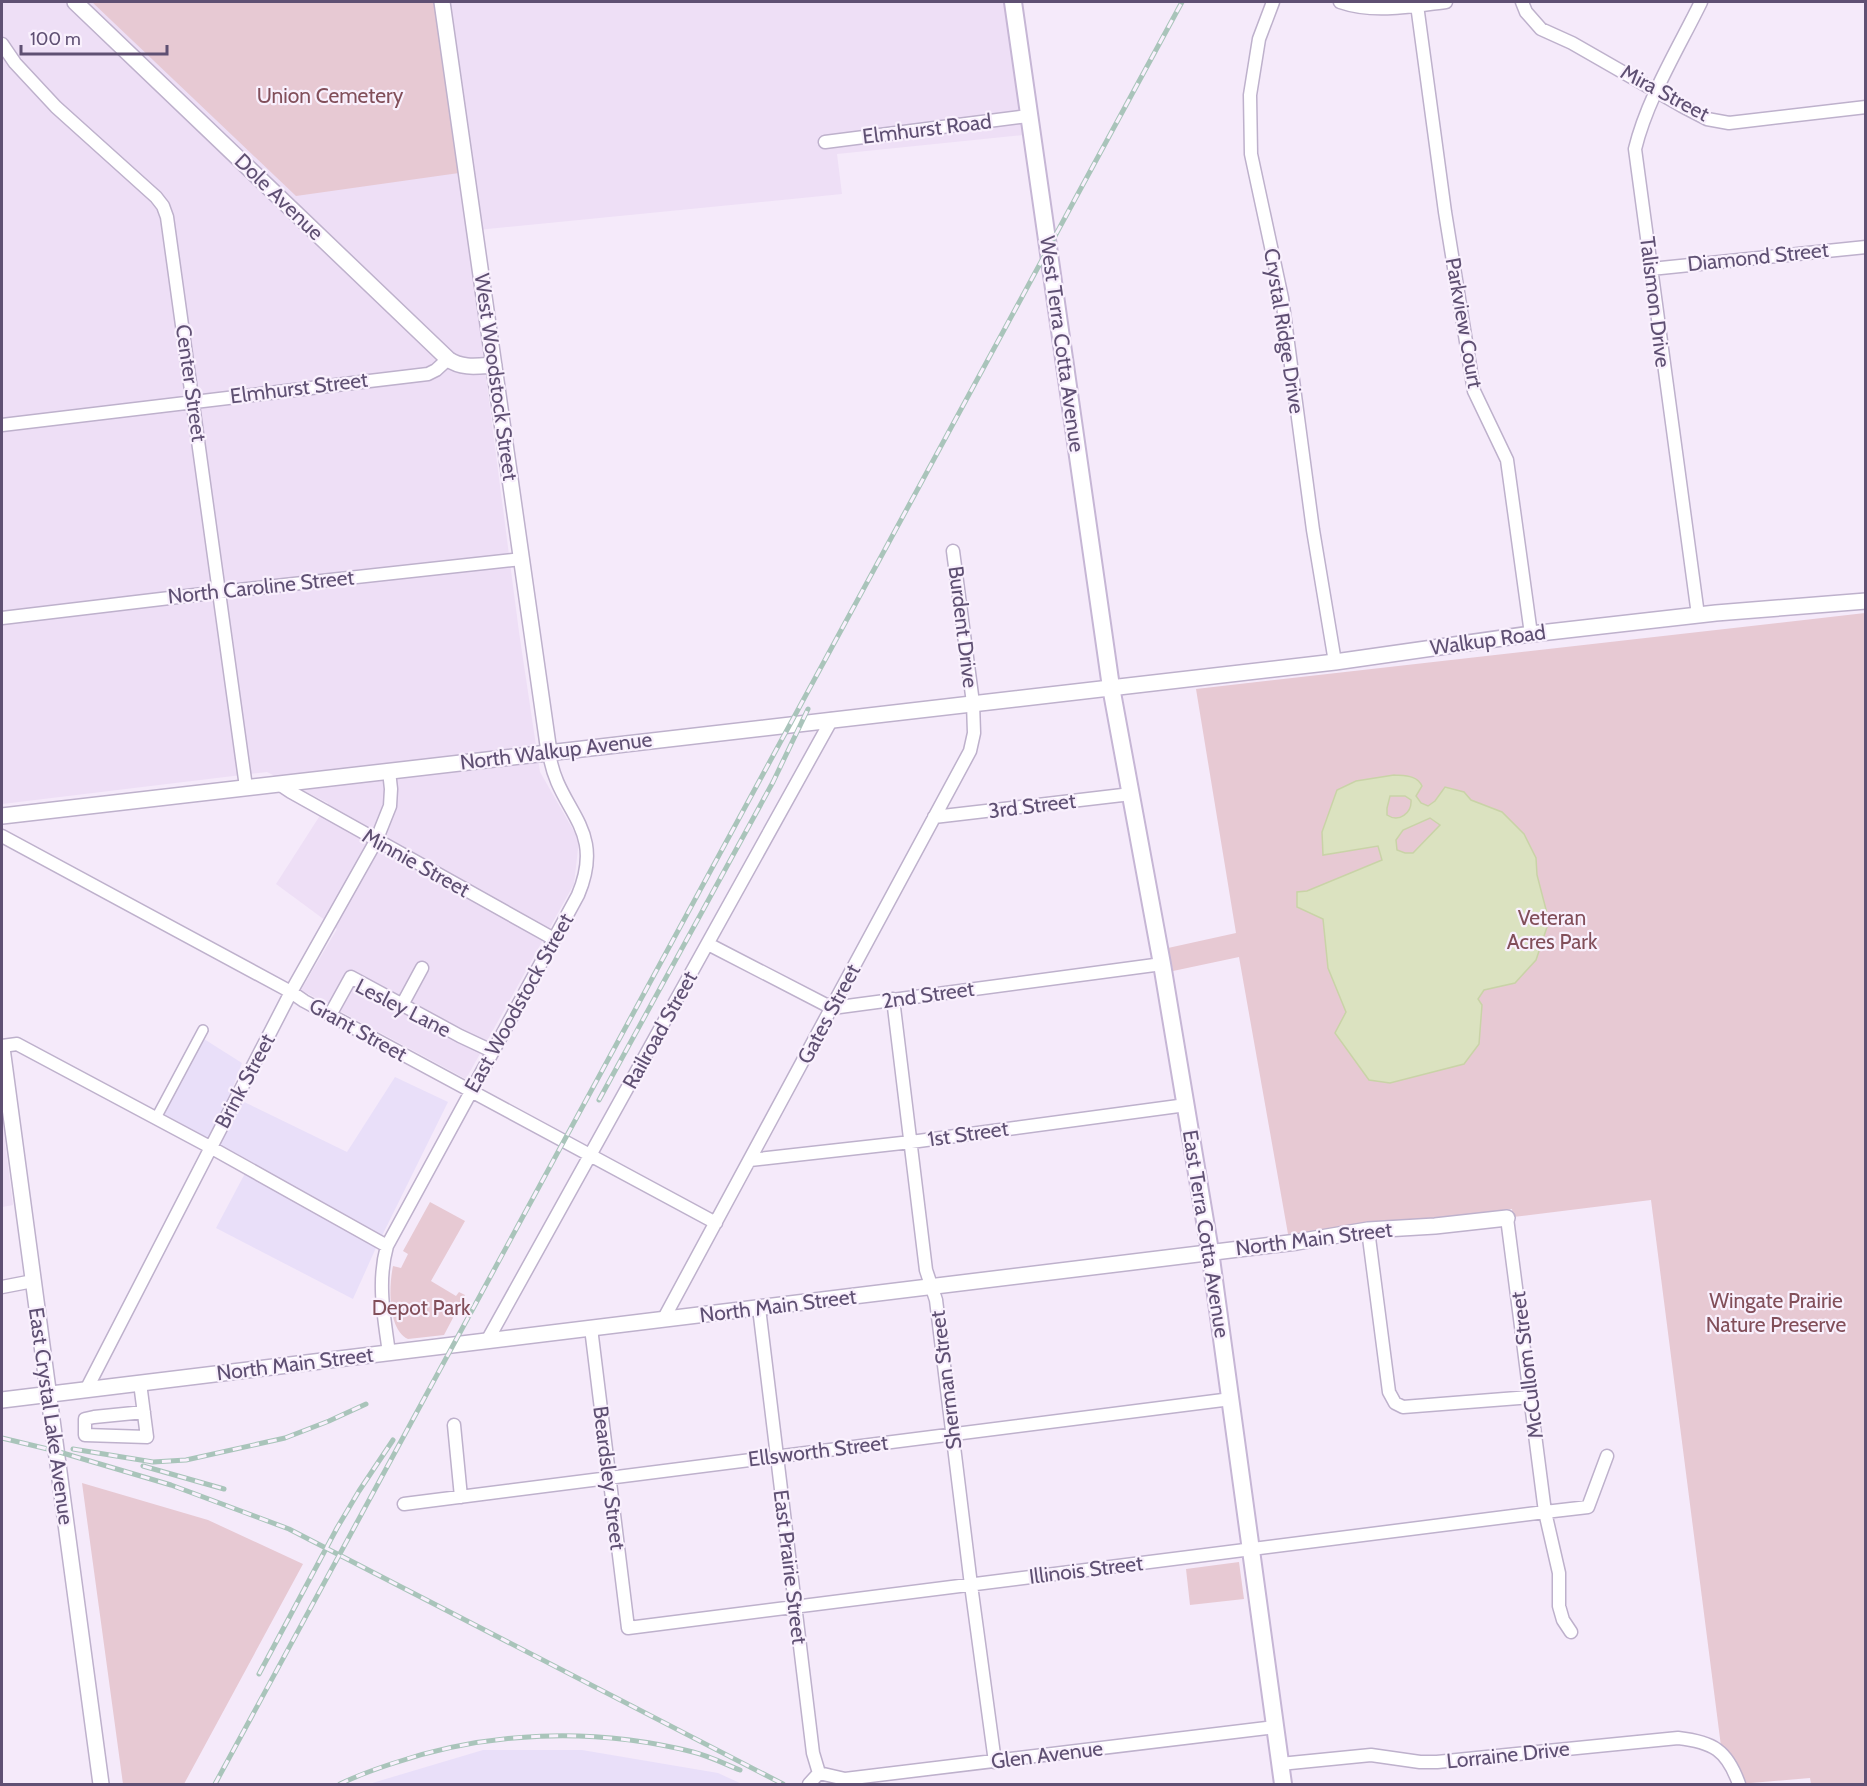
<svg xmlns="http://www.w3.org/2000/svg" width="1867" height="1786" viewBox="0 0 1867 1786" font-family="Cabin,sans-serif">
	<rect width="100%" height="100%" fill="#f5eafa"/>
	<path fill="#eedff6" d="M 2,2 L 1005,2 L 1024,135 L 837,154 L 842,194 L 467,231 L 519,632 L 540,772 L 579,840 L 574,884 L 466,1079 L 301,990 L 337,929 L 276,884 L 328,803 L 267,772 L 2,804 Z
		M 2,1118 L 13,1205 L 2,1207 Z"/>
	<path fill="#e9dff9" d="M 204,1039 L 242,1063 L 230,1095 L 347,1152 L 395,1077 L 448,1102 L 375,1250 L 353,1299 L 216,1228 L 251,1162 L 162,1114 Z
		M 483,1750 L 582,1750 L 718,1773 L 742,1784 L 369,1784 Z"/>
	<path fill="#e7c9d3" d="M 92,2 L 436,2 L 459,173 L 296,196 Z
		M 1865,613 L 1865,1784 L 1811,1784 L 1810,1778 L 1739,1784 L 1722,1754 L 1651,1200 L 1513,1217 L 1512,1209 L 1288,1234 L 1239,957 L 1173,971 L 1168,948 L 1236,933 L 1196,689 Z
		M 430,1202 L 465,1221 L 431,1281 L 456,1296 L 459,1292 L 465,1295 L 444,1335 L 408,1339 C 387,1329 389,1285 393,1266 L 401,1268 L 408,1254 L 403,1251 Z
		M 82,1483 L 208,1520 L 303,1564 L 184,1784 L 123,1784 Z
		M 1239,1562 L 1244,1599 L 1190,1605 L 1186,1569 Z"/>
	<path fill="#dbe2c0" stroke="#c9d3a7" stroke-width="1.5" fill-rule="evenodd" d="M 1394,775 C 1405,776 1417,775 1422,786 L 1416,796 L 1421,803 L 1428,806 L 1435,801 L 1445,787 L 1464,792 L 1471,800 L 1502,812 L 1524,834 L 1536,858 L 1537,875 L 1549,921 L 1536,960 L 1515,983 L 1484,990 L 1478,999 L 1482,1005 L 1479,1044 L 1464,1064 L 1390,1083 L 1369,1080 L 1335,1033 L 1346,1012 L 1328,968 L 1323,919 L 1297,907 L 1297,892 L 1307,891 L 1382,860 L 1378,846 L 1323,855 L 1322,832 L 1337,790 L 1356,781 ZM 1390,796 L 1405,796 L 1411,800 C 1412,813 1399,823 1387,815 L 1387,808 ZM 1430,818 L 1440,825 L 1413,853 L 1405,853 L 1397,850 L 1396,840 L 1403,830 Z"/>
	<g fill="none" stroke-linecap="round" stroke-linejoin="round">
		<g stroke="#beb1cc" stroke-width="12">
			<path id="pedestrian" d="M 156,1118 L 203,1030"/>
		</g>
		<g stroke="#beb1cc" stroke-width="15">
			<path id="minor" d="M 1273,2 L 1259,39 L 1250,95 L 1251,154 L 1282,298 L 1313,530 L 1335,662
				M 1340,2 C 1375,14 1410,6 1446,2
				M 1522,2 L 1526,12 L 1541,29 L 1572,43 L 1682,106 L 1707,119 L 1729,123 L 1866,107
				M 1417,5 L 1445,212 L 1474,391 L 1507,460 L 1531,634
				M 2,44 L 15,63 L 56,107 L 156,197 L 163,206 L 167,217 L 246,787
				M 825,142 L 1028,116
				M 1651,269 L 1866,247
				M 2,425 L 428,374 L 436,370 L 448,359
				M 1698,615 L 1635,149 C 1647,99 1679,47 1701,2
				M 2,618 L 220,592 L 522,559
				M 279,784 L 291,792 L 554,939
				M 934,817 L 1131,794
				M 2,836 L 291,992 L 304,1001 L 716,1223
				M 708,944 L 832,1008 L 1162,964
				M 893,999 L 926,1270 L 936,1300 L 971,1585 L 995,1762
				M 402,1005 L 422,968
				M 330,1015 L 351,977 L 460,1036 L 492,1051
				M 2,1046 L 17,1044 L 210,1147 L 387,1246
				M 750,1160 L 911,1142 L 1186,1105
				M 1368,1230 L 1389,1392 L 1395,1403 L 1403,1407 L 1531,1397
				M 2,1287 L 33,1281
				M 759,1308 L 813,1753 L 819,1773
				M 663,1320 L 970,751 L 974,733 L 973,703 L 953,551
				M 591,1328 L 628,1628 L 1545,1512 L 1507,1218
				M 487,1341 L 832,719
				M 389,1353 C 384,1316 377,1282 387,1246 L 578,895 C 607,826 557,812 549,752
				M 140,1383 L 147,1437 L 85,1435 L 85,1419 L 94,1417 L 144,1412
				M 86,1390 L 291,992 L 376,841 L 390,806 L 391,789 L 389,771
				M 454,1425 L 461,1497
				M 404,1504 L 1231,1399
				M 1571,1632 L 1563,1620 L 1559,1606 L 1559,1573 L 1545,1512 L 1588,1507 L 1607,1456
				M 1280,1764 L 1371,1755 L 1420,1762 L 1437,1762 L 1678,1738 C 1713,1742 1727,1750 1739,1784
				M 819,1773 L 845,1779 L 1275,1727
				M 809,1784 L 819,1773"/>
		</g>
		<g stroke="#beb1cc" stroke-width="18">
			<path id="tertiary" d="M 75,2 L 448,359 C 462,369 478,366 494,365
				M 442,2 L 549,752
				M 2,816 L 1335,662 L 1531,634 L 1716,613 L 1866,601
				M 2,1048 L 101,1784
				M 2,1400 L 1297,1242 L 1368,1230 L 1435,1226 L 1507,1218"/>
		</g>
		<g stroke="#c6b6d5" stroke-width="20">
			<path id="secondary" d="M 1013,2 L 1111,687 L 1162,964 L 1210,1251 L 1283,1784"/>
		</g>
		<use href="#pedestrian" stroke="#fff" stroke-width="9"/>
		<use href="#minor" stroke="#fff" stroke-width="12"/>
		<use href="#tertiary" stroke="#fff" stroke-width="15"/>
		<use href="#secondary" stroke="#fff" stroke-width="16"/>
		<g stroke="#a9c4ba" stroke-width="5">
			<path id="rail" d="M 599,1100 L 773,782 L 808,709
				M 2,1438 L 56,1451 L 171,1485 L 289,1529 L 783,1784
				M 73,1449 L 153,1462 L 186,1460 L 285,1438 L 329,1421 L 366,1404
				M 143,1466 L 224,1489
				M 259,1674 L 337,1528 L 359,1491 L 393,1440
				M 215,1784 L 1182,2
				M 340,1784 C 356,1776 373,1770 391,1764 C 488,1731 593,1727 693,1752 C 709,1756 725,1764 740,1770"/>
		</g>
		<use href="#rail" stroke="#f9f0fd" stroke-width="3" stroke-dasharray="9" stroke-linecap="butt"/>
	</g>
	<g text-anchor="middle" stroke-width="4.5" stroke-linejoin="round" paint-order="stroke">
		<g font-size="21" fill="#5f5073" stroke="#f9f0fd">
			<text transform="translate(1665 93) rotate(28)" y="7">Mira Street</text>
			<text transform="translate(927 129) rotate(-7)" y="7">Elmhurst Road</text>
			<text transform="translate(279 197) rotate(44)" y="7">Dole Avenue</text>
			<text transform="translate(1758 257) rotate(-6)" y="7">Diamond Street</text>
			<text transform="translate(1655 302) rotate(83)" y="7">Talismon Drive</text>
			<text transform="translate(1464 323) rotate(80)" y="7">Parkview Court</text>
			<text transform="translate(1284 331) rotate(81)" y="7">Crystal Ridge Drive</text>
			<text transform="translate(1062 344) rotate(82)" y="7">West Terra Cotta Avenue</text>
			<text transform="translate(496 377) rotate(82)" y="7">West Woodstock Street</text>
			<text transform="translate(191 383) rotate(82)" y="7">Center Street</text>
			<text transform="translate(299 388) rotate(-7)" y="7">Elmhurst Street</text>
			<text transform="translate(261 587) rotate(-6)" y="7">North Caroline Street</text>
			<text transform="translate(963 627) rotate(83)" y="7">Burdent Drive</text>
			<text transform="translate(1488 640) rotate(-8)" y="7">Walkup Road</text>
			<text transform="translate(556 751) rotate(-7)" y="7">North Walkup Avenue</text>
			<text transform="translate(1032 806) rotate(-7)" y="7">3rd Street</text>
			<text transform="translate(416 863) rotate(29)" y="7">Minnie Street</text>
			<text transform="translate(928 995) rotate(-8)" y="7">2nd Street</text>
			<text transform="translate(519 1003) rotate(-61)" y="7">East Woodstock Street</text>
			<text transform="translate(403 1008) rotate(27)" y="7">Lesley Lane</text>
			<text transform="translate(829 1014) rotate(-62)" y="7">Gates Street</text>
			<text transform="translate(358 1030) rotate(29)" y="7">Grant Street</text>
			<text transform="translate(660 1030) rotate(-61)" y="7">Railroad Street</text>
			<text transform="translate(245 1081) rotate(-62)" y="7">Brink Street</text>
			<text transform="translate(968 1134) rotate(-8)" y="7">1st Street</text>
			<text transform="translate(1206 1234) rotate(81)" y="7">East Terra Cotta Avenue</text>
			<text transform="translate(1314 1239) rotate(-7)" y="7">North Main Street</text>
			<text transform="translate(778 1306) rotate(-7)" y="7">North Main Street</text>
			<text transform="translate(295 1364) rotate(-7)" y="7">North Main Street</text>
			<text transform="translate(1527 1365) rotate(-97)" y="7">McCullom Street</text>
			<text transform="translate(946 1380) rotate(-97)" y="7">Sherman Street</text>
			<text transform="translate(51 1416) rotate(82)" y="7">East Crystal Lake Avenue</text>
			<text transform="translate(818 1451) rotate(-7)" y="7">Ellsworth Street</text>
			<text transform="translate(609 1478) rotate(83)" y="7">Beardsley Street</text>
			<text transform="translate(790 1567) rotate(83)" y="7">East Prairie Street</text>
			<text transform="translate(1086 1570) rotate(-7)" y="7">Illinois Street</text>
			<text transform="translate(1047 1755) rotate(-7)" y="7">Glen Avenue</text>
			<text transform="translate(1508 1755) rotate(-6)" y="7">Lorraine Drive</text>
		</g>
		<g font-size="21" fill="#824f5a" stroke="#f9f0fd">
			<text x="330" y="103">Union Cemetery</text>
			<text x="1552" y="925">Veteran<tspan x="1552" dy="24">Acres Park</tspan></text>
			<text x="1776" y="1308">Wingate Prairie<tspan x="1776" dy="24">Nature Preserve</tspan></text>
			<text x="421" y="1315">Depot Park</text>
		</g>
	</g>
	<rect width="1867" height="1786" fill="none" stroke="#5f5073" stroke-width="6"/>
	<path d="M21 45v9h146v-9" fill="none" stroke="#5f5073" stroke-width="3"/>
	<text x="30" y="45" font-size="18" fill="#5f5073" stroke="#f9f0fd" stroke-width="4.5" paint-order="stroke">100 m</text>
</svg>
